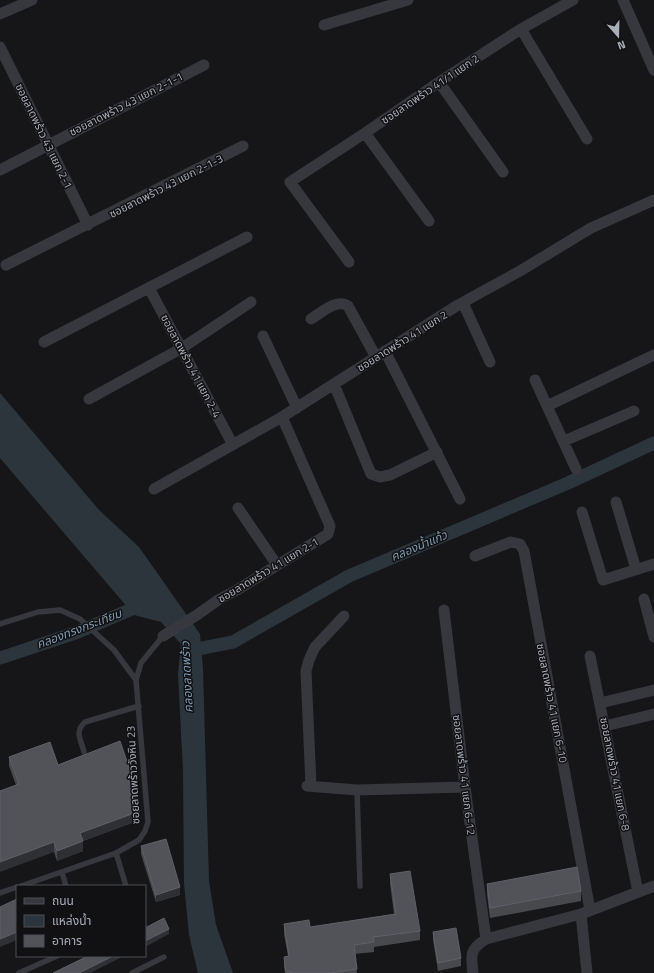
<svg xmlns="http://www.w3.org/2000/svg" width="654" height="973" viewBox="0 0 654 973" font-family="'Titillium Web','Noto Sans Thai',sans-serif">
	<rect width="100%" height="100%" fill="#161618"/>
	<path fill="#2c353c" d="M 0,393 L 99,510 L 139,547 L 200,634 L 203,669 L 209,881 L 216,925 L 233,973 L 198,973 L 189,935 L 184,884 L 183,771 L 178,674 L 181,644 L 161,622 L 134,615 L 0,458 Z"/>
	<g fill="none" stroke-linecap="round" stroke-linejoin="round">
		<path stroke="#2c353c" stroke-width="13" d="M 187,651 L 233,642 L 349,576 L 568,483 L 654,443
			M 0,658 L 78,632 L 146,603"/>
		<path stroke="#37383d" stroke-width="5.5" d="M 0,624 L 38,612 L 60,610 L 80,619 L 114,650 L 136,680
			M 84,752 C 81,739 74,732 85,722 L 139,706
			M 357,790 L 360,886
			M 116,853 L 126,886
			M 62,872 L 66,886
			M 21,886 L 116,853 L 139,840 L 145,831 L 148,822 L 136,680 L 141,663 L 163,636
			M 0,893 L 17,887
			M 19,973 L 57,956
			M 132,973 L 164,957"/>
		<path stroke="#37383d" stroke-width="11" d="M 623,0 L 654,70
			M 0,14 L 32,0
			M 324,25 L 408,0
			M 521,29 L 587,139
			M 0,47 L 88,225
			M 439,82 L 503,172
			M 365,133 L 429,221
			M 0,170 L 204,65
			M 349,262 L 290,182 L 365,133 L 439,82 L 521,29 L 573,0
			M 6,265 L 243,146
			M 149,288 L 233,445
			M 463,303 L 490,362
			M 311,319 C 321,313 337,298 348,306 L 376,357
			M 263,336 L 297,408
			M 44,342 L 247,237
			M 385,351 L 460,499
			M 535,380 L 547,406
			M 334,384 L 371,474 L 380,477 L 390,475 L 437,452
			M 89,399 L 182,348 L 251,302
			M 564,441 L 634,411
			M 576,469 L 547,406 L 654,355
			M 154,489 L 282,417 L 458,305 L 520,271 L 591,228 L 654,200
			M 616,502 L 636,569
			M 238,508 L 277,565
			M 582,512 L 603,580 L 654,564
			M 475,556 L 511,542 L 520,544 L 524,551 L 590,910
			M 644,599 L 654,637
			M 444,610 L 465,787 L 486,939
			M 163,636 L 197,615 L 218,600 L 237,590 L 328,534 L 330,526 L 282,417
			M 590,656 L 638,892
			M 600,703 L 654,690
			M 605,726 L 654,714
			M 307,786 L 357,790 L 465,787
			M 311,786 L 306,671 L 309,660 L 315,647 L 344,616
			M 581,914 L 587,973
			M 473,973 C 471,955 469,950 486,939 L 581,914 L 654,886"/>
	</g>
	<path fill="#47494d" d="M 9,757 L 58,765 L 132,786 L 131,786 L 140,820 L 83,841 L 83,851 L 57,861 L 54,852 L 16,785 L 9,766 Z
		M 141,846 L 180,895 L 156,902 L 141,854 Z
		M 390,874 L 420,931 L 420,940 L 374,947 L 374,952 L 355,954 L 357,973 L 285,973 L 284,967 L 284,957 L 288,956 L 284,934 L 284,924 L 310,927 L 394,914 L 390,884 Z
		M 487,884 L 581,891 L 581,901 L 490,918 L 487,894 Z
		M 433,932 L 461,958 L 461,966 L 438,971 L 433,940 Z"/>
	<path fill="#2f3033" d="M 132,776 L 132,786 L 128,788 L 128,778 Z
		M 140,811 L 140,820 L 80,842 L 80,833 Z
		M 83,841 L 83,851 L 57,861 L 57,851 Z
		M 54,842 L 54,852 L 0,872 L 0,862 Z
		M 180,887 L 180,895 L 156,902 L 156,895 Z
		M 169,929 L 169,934 L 145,947 L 145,941 Z
		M 17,932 L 17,940 L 0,947 L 0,939 Z
		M 113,956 L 124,956 L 90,973 L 79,973 Z"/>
	<path fill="#525359" stroke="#5f6168" d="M 120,741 L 132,776 L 128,778 L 140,811 L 80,833 L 83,841 L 57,851 L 54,842 L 0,862 L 0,791 L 19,784 L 9,757 L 50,742 L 58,765 Z
		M 166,839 L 180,887 L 156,895 L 141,846 Z
		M 577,867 L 581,891 L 490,908 L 487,884 Z
		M 410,871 L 420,931 L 373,937 L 374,942 L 354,945 L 357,969 L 331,973 L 291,973 L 291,972 L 286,972 L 284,957 L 289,956 L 284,924 L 309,920 L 310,927 L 396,914 L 390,874 Z
		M 17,899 L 17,932 L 0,939 L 0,907 Z
		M 164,918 L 169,929 L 145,941 L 145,928 Z
		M 456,928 L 461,958 L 438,963 L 433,932 Z
		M 88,956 L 113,956 L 79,973 L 53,973 Z"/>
	<g text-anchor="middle" stroke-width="3" stroke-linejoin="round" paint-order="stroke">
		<g font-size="11" fill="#a8adb8" stroke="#111113">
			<text transform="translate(430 89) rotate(-34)" y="4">ซอยลาดพร้าว 41/1 แยก 2</text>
			<text transform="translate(126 104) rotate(-27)" y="4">ซอยลาดพร้าว 43 แยก 2-1-1</text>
			<text transform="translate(44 136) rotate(64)" y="4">ซอยลาดพร้าว 43 แยก 2-1</text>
			<text transform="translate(166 186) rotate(-27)" y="4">ซอยลาดพร้าว 43 แยก 2-1-3</text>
			<text transform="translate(402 341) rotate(-32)" y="4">ซอยลาดพร้าว 41 แยก 2</text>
			<text transform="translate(191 366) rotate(62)" y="4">ซอยลาดพร้าว 41 แยก 2-4</text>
			<text transform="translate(268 570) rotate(-31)" y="4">ซอยลาดพร้าว 41 แยก 2-1</text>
			<text transform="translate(552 703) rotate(79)" y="4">ซอยลาดพร้าว 41 แยก 6-10</text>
			<text transform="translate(615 774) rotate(79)" y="4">ซอยลาดพร้าว 41 แยก 6-8</text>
			<text transform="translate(133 775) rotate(-93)" y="4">ซอยลาดพร้าววังหิน 23</text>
			<text transform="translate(464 775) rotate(83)" y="4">ซอยลาดพร้าว 41 แยก 6-12</text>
		</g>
		<g font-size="12" font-style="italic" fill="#7f9bb3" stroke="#111113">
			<text transform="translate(419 546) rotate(-23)" y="4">คลองน้ำแก้ว</text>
			<text transform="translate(79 629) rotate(-21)" y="4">คลองทรงกระเทียม</text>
			<text transform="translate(187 677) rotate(-93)" y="4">คลองลาดพร้าว</text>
		</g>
	</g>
	<rect x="16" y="885" width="130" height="72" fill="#111113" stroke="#4d4f55"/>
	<rect x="24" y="898" width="20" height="6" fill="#37383d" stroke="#4d4f55"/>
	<text x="52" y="905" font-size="12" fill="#a8adb8">ถนน</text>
	<rect x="24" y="915" width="20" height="12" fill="#2c353c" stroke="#4d4f55"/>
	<text x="52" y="925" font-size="12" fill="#a8adb8">แหล่งน้ำ</text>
	<rect x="24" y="935" width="20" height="12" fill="#525359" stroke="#4d4f55"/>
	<text x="52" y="945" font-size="12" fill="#a8adb8">อาคาร</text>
	<g transform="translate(618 36) rotate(160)" stroke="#111113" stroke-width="3" paint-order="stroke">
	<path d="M0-3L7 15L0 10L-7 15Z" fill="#a8adb8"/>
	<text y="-6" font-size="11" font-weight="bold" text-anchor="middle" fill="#a8adb8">N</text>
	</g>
</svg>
